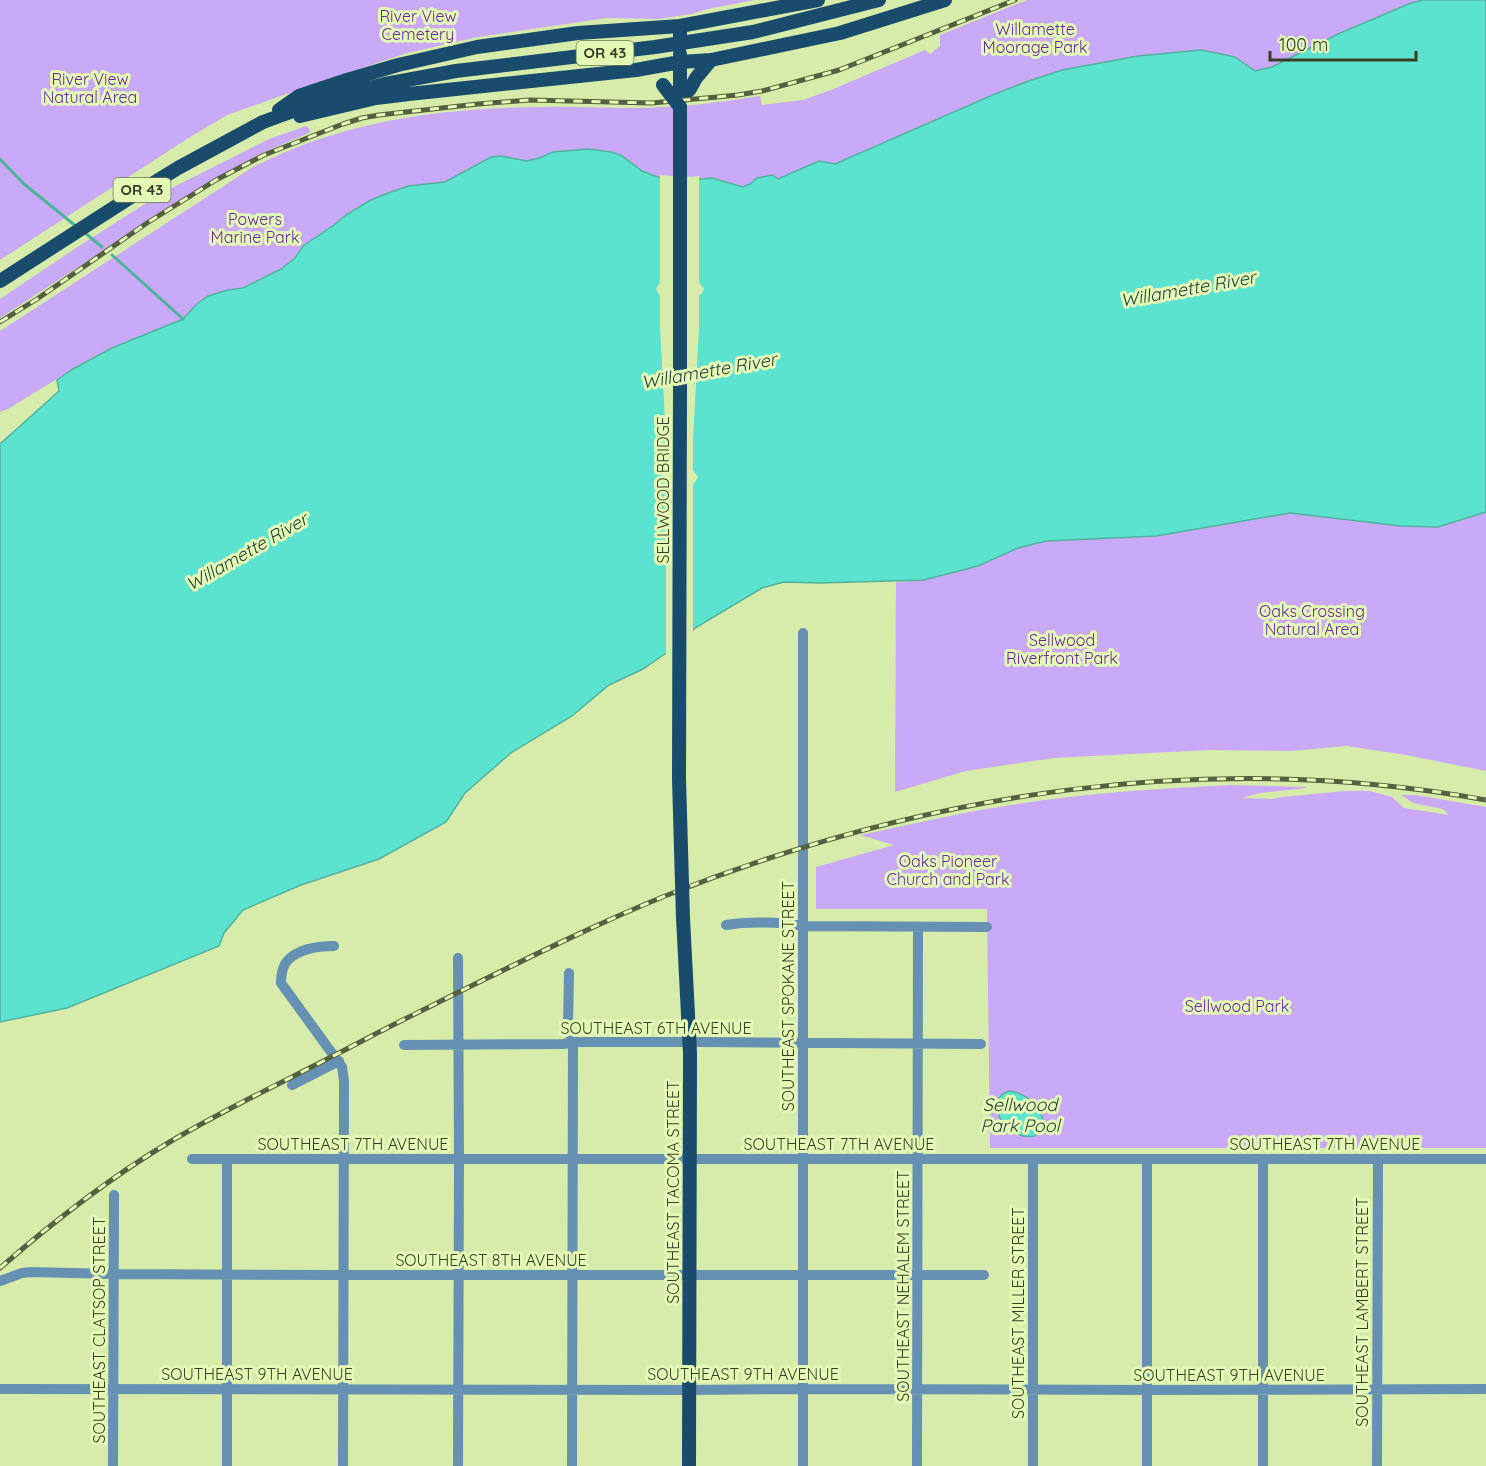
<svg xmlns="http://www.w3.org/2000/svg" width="1486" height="1466" viewBox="0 0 1486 1466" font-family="Quicksand,sans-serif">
	<rect width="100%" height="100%" fill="#d7ecaa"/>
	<path fill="#c9aaf9" d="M 0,0 L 755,0 L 712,8 L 691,14 L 659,19 L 607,18 L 478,37 L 407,53 L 332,78 L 227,115 L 187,139 L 0,260 Z
		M 1027,0 L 1423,0 L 1411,3 L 1338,34 L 1272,67 L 1255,71 L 1235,57 L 1062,71 L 1026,82 L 995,94 L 835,164 L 819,161 L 778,179 L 772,176 L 757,178 L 750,184 L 743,187 L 735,186 L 725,181 L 703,178 L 691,180 L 663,179 L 642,171 L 621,156 L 612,152 L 588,149 L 553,152 L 539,158 L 527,161 L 510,157 L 492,157 L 445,182 L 408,186 L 383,195 L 369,201 L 346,215 L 334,225 L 303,246 L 295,258 L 281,269 L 243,288 L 228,290 L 208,296 L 197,304 L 183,319 L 112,348 L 73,369 L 8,409 L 0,412 L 0,331 L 253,167 C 343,121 440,108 541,107 C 571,106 602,108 632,108 C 675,108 718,103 760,96 L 762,105 L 803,100 L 831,90 L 925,50 L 930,54 L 940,46 L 940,35 Z
		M 306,126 L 309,128 L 310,131 L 309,133 L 267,151 L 203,186 L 0,318 L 0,299 L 76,248 L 162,193 L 269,139 Z
		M 1486,512 L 1486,771 L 1406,755 L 1347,746 L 1291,751 L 1209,750 L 1054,758 L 966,771 L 895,792 L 896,582 L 924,580 L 950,574 L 997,558 L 1018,548 L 1046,541 L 1156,536 L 1290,513 L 1401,526 L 1438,527 Z
		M 1230,785 L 1306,787 L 1306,788 L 1260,793 L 1242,798 L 1272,799 L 1282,797 L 1346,791 L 1370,791 L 1392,797 L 1404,808 L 1449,815 L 1443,809 L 1413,803 L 1401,795 L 1416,795 L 1486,807 L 1486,1148 L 990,1148 L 987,909 L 816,909 L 816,867 L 894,845 L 860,835 C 910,825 961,812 1012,805 C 1084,793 1156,789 1230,785 Z"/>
	<path fill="#5ce3d0" stroke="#51b29c" stroke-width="1.5" d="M 1423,0 L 1486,0 L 1486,512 L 1438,527 L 1401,526 L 1290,513 L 1156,536 L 1046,541 L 1018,548 L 978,566 L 924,580 L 819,583 L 784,582 L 762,588 L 695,628 L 672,649 L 643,669 L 609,685 L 572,716 L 512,752 L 465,793 L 446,822 L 379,859 L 301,885 L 243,910 L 224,933 L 219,946 L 67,1008 L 0,1022 L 0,444 L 59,391 L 57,380 L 73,369 L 112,348 L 183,319 L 197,304 L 208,296 L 228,290 L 243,288 L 281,269 L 295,258 L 303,246 L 334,225 L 346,215 L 369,201 L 383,195 L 408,186 L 445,182 L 491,157 L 501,156 L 527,161 L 539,158 L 553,152 L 588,149 L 612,152 L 622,156 L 642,171 L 663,179 L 691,180 L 712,178 L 743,187 L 750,184 L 757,178 L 772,175 L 778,179 L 819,161 L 835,164 L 995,94 L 1026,82 L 1062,70 L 1138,56 L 1201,50 L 1235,57 L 1255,71 L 1272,67 L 1338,34 L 1411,3 Z
		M 1009,1091 C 1029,1092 1056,1119 1035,1136 C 1006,1142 981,1100 1009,1091 Z"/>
	<path fill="#d7ecaa" d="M 660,175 L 691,177 L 699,176 L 699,282 L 704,289 L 702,293 L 699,296 L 699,327 L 693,440 L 693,470 L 698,477 L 696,481 L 693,484 L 693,634 L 666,657 L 666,484 L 661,477 L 666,470 L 666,440 L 660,327 L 660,296 L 656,289 L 660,282 Z"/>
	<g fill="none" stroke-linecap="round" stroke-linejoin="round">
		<path stroke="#51b29c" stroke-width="3" d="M 0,159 L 24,184 L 77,227
			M 85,233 L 102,247
			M 112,255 L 183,319"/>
		<path stroke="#6691b2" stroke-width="10" d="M 726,925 C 748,921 781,922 803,926 L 987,927
			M 334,946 C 319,946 299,949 288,960 C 282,966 281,976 281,983 L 342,1067 L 344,1081 L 343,1466
			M 569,973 L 568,1029 L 573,1042 L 572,1466
			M 404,1045 L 564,1044 L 573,1042 L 704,1042 L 981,1044
			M 292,1085 L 339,1061
			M 192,1159 L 1486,1159
			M 1147,1159 L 1147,1466
			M 227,1160 L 227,1466
			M 0,1281 L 22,1273 L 31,1272 L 113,1274 L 334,1275 L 984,1275
			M 0,1389 L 689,1390 L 803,1389 L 1148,1390 L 1486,1389
			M 113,1466 L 114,1195
			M 458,1466 L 459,1159 L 458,958
			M 803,1466 L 803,633
			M 917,1466 L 918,927
			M 1033,1466 L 1033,1159
			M 1263,1466 L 1263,1159
			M 1377,1466 L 1378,1159"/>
		<path stroke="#194b6d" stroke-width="14" d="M 680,99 L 680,54
			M 680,99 L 690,89 L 696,78 L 711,60
			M 680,107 L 680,389
			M 279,110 L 299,96 L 347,80 L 398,65 L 477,47 L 578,33 L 680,26 L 818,0
			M 300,116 L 376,98 L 409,94 L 636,70 L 680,62 L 711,60 L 840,33 L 945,0
			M 0,281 L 126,200 L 178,168 L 263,122 L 326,99 L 385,84 L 456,71 L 655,47 L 753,32 L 879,0
			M 683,918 L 690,1053 L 689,1466"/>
		<g stroke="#55603e" stroke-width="5">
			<path id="rail" d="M 0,322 L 37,299 L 147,223 L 216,180 L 264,155 L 343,124 L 362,118 L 379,115 L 478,104 L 529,100 L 652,103 L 738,95 L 762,91 L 839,70 L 1015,0
				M 0,1268 C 53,1222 108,1179 168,1143 C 230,1106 296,1076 360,1042 C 394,1024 427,1008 461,991 C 528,958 596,924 665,896 C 926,792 1208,749 1486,800"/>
		</g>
		<use href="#rail" stroke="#e5f9b7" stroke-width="3" stroke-dasharray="9" stroke-linecap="butt"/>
		<path stroke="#194b6d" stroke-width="14" d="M 680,46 L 680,28
			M 663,85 L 680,107
			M 680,389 L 679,779 L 683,918"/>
	</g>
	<g text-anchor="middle" stroke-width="6" stroke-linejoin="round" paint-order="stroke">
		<g fill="#e5f9b7" stroke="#6b7750" stroke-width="1.5">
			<rect x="576.5" y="41" width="57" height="24" rx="4.5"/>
			<rect x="113.5" y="178" width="57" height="24" rx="4.5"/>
		</g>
		<g font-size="15" font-weight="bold" fill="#373f24">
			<text x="605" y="58">OR 43</text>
			<text x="142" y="195">OR 43</text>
		</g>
		<g font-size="16" fill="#6428a0" stroke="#e5f9b7">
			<text x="418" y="22">River View<tspan x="418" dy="18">Cemetery</tspan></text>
			<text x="1035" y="35">Willamette<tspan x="1035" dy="18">Moorage Park</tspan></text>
			<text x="90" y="85">River View<tspan x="90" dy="18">Natural Area</tspan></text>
			<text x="255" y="225">Powers<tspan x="255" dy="18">Marine Park</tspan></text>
			<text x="1312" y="617">Oaks Crossing<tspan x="1312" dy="18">Natural Area</tspan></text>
			<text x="1062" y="646">Sellwood<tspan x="1062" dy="18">Riverfront Park</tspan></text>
			<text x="948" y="867">Oaks Pioneer<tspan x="948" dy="18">Church and Park</tspan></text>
			<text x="1237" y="1012">Sellwood Park</text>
		</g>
		<g font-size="16" fill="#373f24" stroke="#e5f9b7">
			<text transform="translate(663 490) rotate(-90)" y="6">SELLWOOD BRIDGE</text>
			<text transform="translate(788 996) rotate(-90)" y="6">SOUTHEAST SPOKANE STREET</text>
			<text x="656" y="1034">SOUTHEAST 6TH AVENUE</text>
			<text x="353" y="1150">SOUTHEAST 7TH AVENUE</text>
			<text x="839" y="1150">SOUTHEAST 7TH AVENUE</text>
			<text x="1325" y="1150">SOUTHEAST 7TH AVENUE</text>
			<text transform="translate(673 1192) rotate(-90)" y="6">SOUTHEAST TACOMA STREET</text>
			<text x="491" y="1266">SOUTHEAST 8TH AVENUE</text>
			<text transform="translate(903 1286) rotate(-90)" y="6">SOUTHEAST NEHALEM STREET</text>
			<text transform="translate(1362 1312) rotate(-90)" y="6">SOUTHEAST LAMBERT STREET</text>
			<text transform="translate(1018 1313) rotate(-90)" y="6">SOUTHEAST MILLER STREET</text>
			<text transform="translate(99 1330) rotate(-90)" y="6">SOUTHEAST CLATSOP STREET</text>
			<text x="257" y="1380">SOUTHEAST 9TH AVENUE</text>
			<text x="743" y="1380">SOUTHEAST 9TH AVENUE</text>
			<text x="1229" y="1381">SOUTHEAST 9TH AVENUE</text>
		</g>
		<g font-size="18" font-style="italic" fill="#223f3a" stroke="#e5f9b7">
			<text transform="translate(1188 289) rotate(-10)" y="6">Willamette River</text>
			<text transform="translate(709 371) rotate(-10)" y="6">Willamette River</text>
			<text transform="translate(247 552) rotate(-30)" y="6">Willamette River</text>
			<text x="1020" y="1111">Sellwood<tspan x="1020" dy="21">Park Pool</tspan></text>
		</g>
	</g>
	<path d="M1270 51v9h146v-9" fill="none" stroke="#373f24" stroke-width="3"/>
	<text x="1279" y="51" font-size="18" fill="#373f24" stroke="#e5f9b7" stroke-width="4.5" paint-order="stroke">100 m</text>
</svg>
